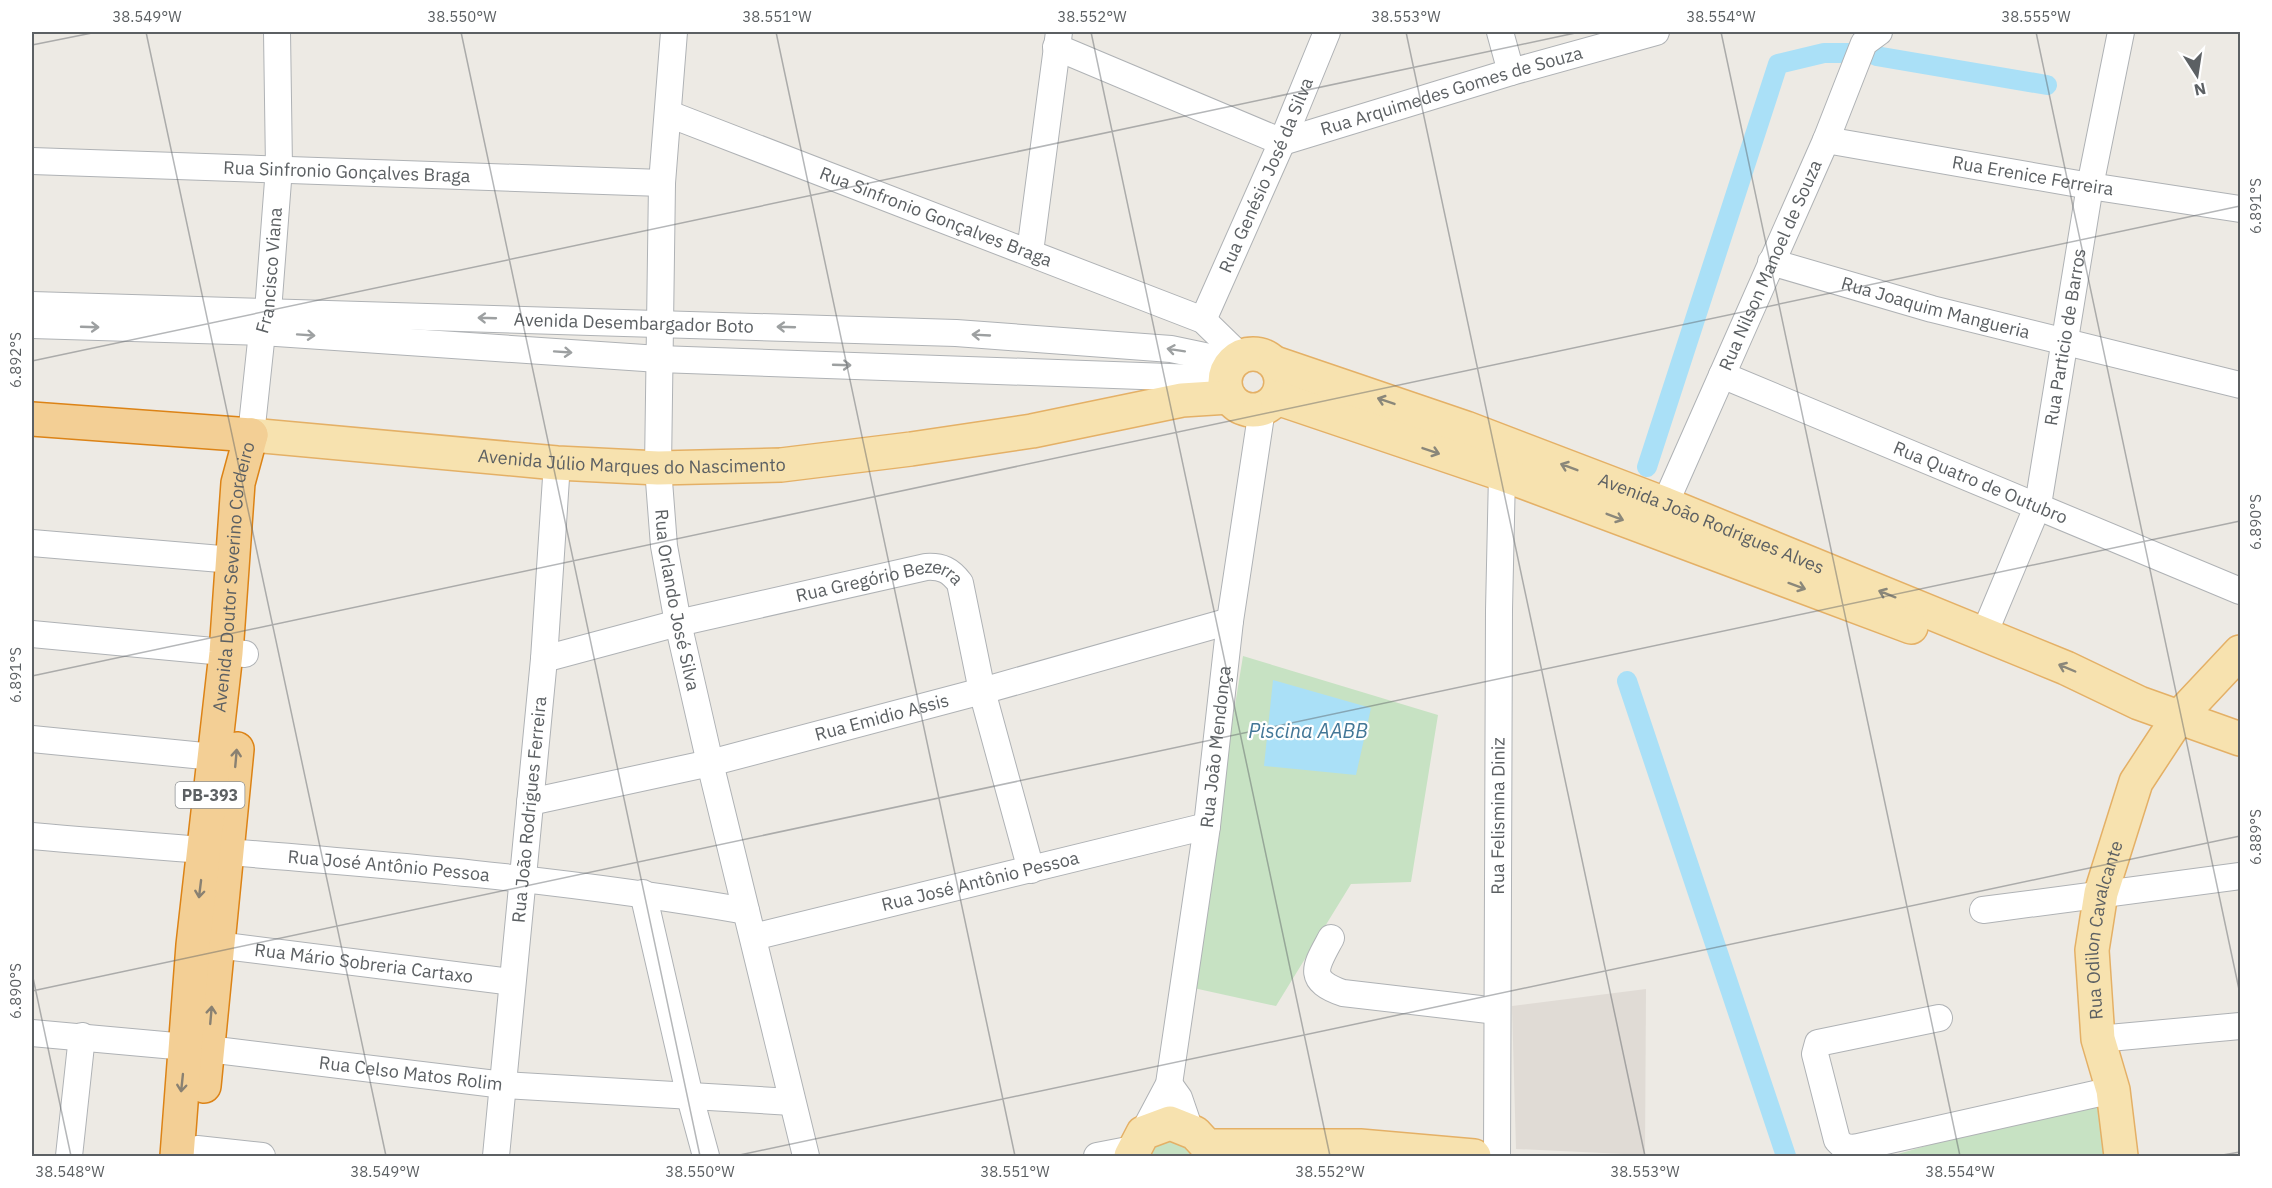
<svg xmlns="http://www.w3.org/2000/svg" width="2272" height="1188" viewBox="0 0 2272 1188" font-family="'IBM Plex Sans',sans-serif">
	<rect width="100%" height="100%" fill="#edeae4"/>
	<path fill="#e0dbd5" d="M 1646,989 L 1645,1155 L 1516,1149 L 1512,1006 Z"/>
	<path fill="#c7e2c3" d="M 1243,656 L 1438,715 L 1411,882 L 1351,884 L 1276,1006 L 1189,987 Z
		M 2102,1095 L 2107,1156 L 1891,1156 Z
		M 1162,1138 L 1187,1146 L 1191,1156 L 1149,1156 L 1151,1146 Z"/>
	<path fill="#aae0f7" d="M 1273,680 L 1371,708 L 1356,775 L 1264,766 Z"/>
	<g fill="none" stroke-linecap="round" stroke-linejoin="round">
		<path stroke="#aae0f7" stroke-width="20" d="M 1876,56 L 2047,85
			M 1647,467 L 1778,64 L 1824,53 L 1860,53
			M 1627,681 L 1786,1156"/>
		<g stroke="#afb2b5" stroke-width="28">
			<g id="minor">
				<path id="s1" d="M 674,32 L 662,183 L 658,468 L 664,546 L 678,623 L 710,763 L 806,1156"/>
				<path d="M 1500,32 L 1511,72"/>
				<path d="M 1056,47 L 1282,142"/>
				<path id="s2" d="M 669,114 L 1203,320 L 1240,356"/>
				<path id="s3" d="M 1826,140 L 2090,186 L 2240,209"/>
				<path id="s4" d="M 1282,142 L 1511,72 L 1656,32"/>
				<path id="s5" d="M 32,161 L 662,183"/>
				<path d="M 1030,252 L 1059,32"/>
				<path id="s6" d="M 1771,262 L 1932,309 L 2240,385"/>
				<path id="s7" d="M 32,305 L 956,333 L 1171,349 L 1233,362"/>
				<path id="s8" d="M 1203,320 L 1282,142 L 1327,32"/>
				<path d="M 32,325 L 262,332 L 659,359 L 1225,379"/>
				<path id="s9" d="M 1722,375 L 2240,591"/>
				<path id="s10" d="M 251,435 L 262,332 L 268,311 L 279,168 L 277,32"/>
				<path id="s11" d="M 1665,504 L 1826,140 L 1864,43 L 1879,32"/>
				<path d="M 32,543 L 233,560"/>
				<path d="M 32,634 L 245,654"/>
				<path id="s12" d="M 1984,634 L 2038,505 L 2090,186 L 2121,32"/>
				<path id="s13" d="M 544,659 L 678,623 L 926,567 C 942,566 950,570 960,583 L 982,691 L 1031,870"/>
				<path d="M 32,739 L 214,757"/>
				<path id="s14" d="M 530,802 L 710,763 L 982,691 L 1230,621"/>
				<path id="s15" d="M 32,836 C 270,857 510,869 746,911"/>
				<path d="M 643,893 L 690,1097 L 706,1156"/>
				<path d="M 1983,910 L 2240,876"/>
				<path id="s16" d="M 753,937 L 1207,826"/>
				<path d="M 1331,938 C 1316,966 1305,980 1343,993 L 1497,1011"/>
				<path id="s17" d="M 217,945 L 512,982"/>
				<path d="M 1939,1018 L 1818,1043 L 1815,1054 L 1837,1140 L 1844,1147 L 1854,1148 L 2113,1090"/>
				<path id="s18" d="M 32,1033 L 208,1049 L 504,1085 L 792,1102"/>
				<path d="M 2098,1039 L 2240,1026"/>
				<path d="M 1169,1084 L 1179,1098 L 1190,1130"/>
				<path id="s19" d="M 1143,1133 L 1169,1084 L 1207,826 L 1230,621 L 1262,409"/>
				<path d="M 197,1149 L 262,1156"/>
				<path d="M 69,1156 L 82,1036"/>
				<path id="s20" d="M 496,1156 L 544,659 L 557,463"/>
				<path d="M 1097,1156 L 1133,1149"/>
				<path id="s21" d="M 1497,1156 L 1499,610 L 1502,474"/>
			</g>
		</g>
		<g stroke="#e4b066" stroke-width="36">
			<g id="major">
				<circle cx="1253" cy="382" r="28"/>
				<path id="s22" d="M 1275,363 L 1466,428 L 1665,504 L 2066,668 L 2139,703 L 2240,739"/>
				<path d="M 1277,398 L 1502,474 L 1911,627"/>
				<path id="s23" d="M 251,435 L 557,463 L 658,468 L 781,465 L 911,449 L 1032,431 L 1182,400 L 1229,397"/>
				<path d="M 1131,1156 L 1143,1133 L 1170,1123 L 1195,1133 L 1207,1146 L 1360,1146 L 1474,1156"/>
				<path id="s24" d="M 2121,1156 L 2113,1090 L 2098,1039 L 2092,950 L 2101,893 L 2136,782 L 2178,718 L 2240,652"/>
			</g>
		</g>
		<g stroke="#dc8316" stroke-width="36">
			<g id="highway">
				<path d="M 32,419 L 251,435"/>
				<path d="M 204,1086 L 237,749"/>
				<path id="s25" d="M 177,1156 L 193,945 L 226,653 L 238,483 L 251,435"/>
			</g>
		</g>
		<use href="#minor" stroke="#fff" stroke-width="26"/>
		<use href="#major" stroke="#f7e2af" stroke-width="33"/>
		<use href="#highway" stroke="#f3cf95" stroke-width="33"/>
	</g>
	<defs><path id="oneway-shaft" d="M-6 0H5M1.5-3L5.5 0L1.5 3" fill="none" stroke-width="1.6" stroke-linecap="round" stroke-linejoin="round" transform="scale(1.5)"/></defs>
	<g stroke="#9da0a1">
		<use href="#oneway-shaft" transform="translate(487 318) rotate(-178)"/>
		<use href="#oneway-shaft" transform="translate(90 327) rotate(2)"/>
		<use href="#oneway-shaft" transform="translate(786 327) rotate(-178)"/>
		<use href="#oneway-shaft" transform="translate(306 335) rotate(4)"/>
		<use href="#oneway-shaft" transform="translate(981 335) rotate(-177)"/>
		<use href="#oneway-shaft" transform="translate(1176 350) rotate(-171)"/>
		<use href="#oneway-shaft" transform="translate(563 352) rotate(4)"/>
		<use href="#oneway-shaft" transform="translate(842 365) rotate(2)"/>
	</g>
	<g stroke="#8a877a">
		<use href="#oneway-shaft" transform="translate(1386 401) rotate(-161)"/>
		<use href="#oneway-shaft" transform="translate(1431 451) rotate(19)"/>
		<use href="#oneway-shaft" transform="translate(1569 467) rotate(-159)"/>
		<use href="#oneway-shaft" transform="translate(1615 517) rotate(21)"/>
		<use href="#oneway-shaft" transform="translate(1797 586) rotate(20)"/>
		<use href="#oneway-shaft" transform="translate(1887 594) rotate(-158)"/>
		<use href="#oneway-shaft" transform="translate(2067 668) rotate(-157)"/>
	</g>
	<g stroke="#898172">
		<use href="#oneway-shaft" transform="translate(236 758) rotate(-85)"/>
		<use href="#oneway-shaft" transform="translate(200 889) rotate(97)"/>
		<use href="#oneway-shaft" transform="translate(211 1015) rotate(-85)"/>
		<use href="#oneway-shaft" transform="translate(182 1083) rotate(96)"/>
	</g>
	<path fill="none" stroke="#5c6063" stroke-width="1.5" stroke-opacity="0.45" d="M 146,32 L 386,1156M 461,32 L 700,1156M 776,32 L 1015,1156M 1091,32 L 1330,1156M 1406,32 L 1645,1156M 1721,32 L 1960,1156M 2036,32 L 2240,994M 32,45 L 97,32M 32,361 L 1580,32M 32,676 L 2240,206M 32,973 L 71,1156M 32,991 L 2240,521M 735,1156 L 2240,836M 2217,1156 L 2240,1152"/>
	<g text-anchor="middle" stroke-width="4.5" stroke-linejoin="round" paint-order="stroke">
		<rect fill="#fff" stroke="#8d9092" stroke-width="1.5" x="175.5" y="782" width="69" height="26" rx="4.5"/>
		<g font-size="16" font-weight="bold" fill="#5c6063">
			<text x="210" y="801">PB-393</text>
		</g>
		<g font-size="18" fill="#5c6063" stroke="#fff">
			<text dy="6" stroke="none"><textPath href="#s4" startOffset="177">Rua Arquimedes Gomes de Souza</textPath></text>
			<text dy="6" stroke="none"><textPath href="#s5" startOffset="315">Rua Sinfronio Gonçalves Braga</textPath></text>
			<text dy="6" stroke="none"><textPath href="#s8" startOffset="158">Rua Genésio José da Silva</textPath></text>
			<text dy="6" stroke="none"><textPath href="#s3" startOffset="210">Rua Erenice Ferreira</textPath></text>
			<text dy="6" stroke="none"><textPath href="#s2" startOffset="286">Rua Sinfronio Gonçalves Braga</textPath></text>
			<text dy="6" stroke="none"><textPath href="#s11" startOffset="261">Rua Nilson Manoel de Souza</textPath></text>
			<text dy="6" stroke="none"><textPath href="#s10" startOffset="166">Francisco Viana</textPath></text>
			<text dy="6" stroke="none"><textPath href="#s6" startOffset="171">Rua Joaquim Mangueria</textPath></text>
			<text dy="6" stroke="none"><textPath href="#s7" startOffset="602">Avenida Desembargador Boto</textPath></text>
			<text dy="6" stroke="none"><textPath href="#s12" startOffset="310">Rua Particio de Barros</textPath></text>
			<text dy="6" stroke="none"><textPath href="#s23" startOffset="382">Avenida Júlio Marques do Nascimento</textPath></text>
			<text dy="6" stroke="none"><textPath href="#s9" startOffset="280">Rua Quatro de Outubro</textPath></text>
			<text dy="6" stroke="none"><textPath href="#s22" startOffset="465">Avenida João Rodrigues Alves</textPath></text>
			<text dy="6" stroke="none"><textPath href="#s25" startOffset="582">Avenida Doutor Severino Cordeiro</textPath></text>
			<text dy="6" stroke="none"><textPath href="#s13" startOffset="346">Rua Gregório Bezerra</textPath></text>
			<text dy="6" stroke="none"><textPath href="#s1" startOffset="570">Rua Orlando José Silva</textPath></text>
			<text dy="6" stroke="none"><textPath href="#s14" startOffset="362">Rua Emidio Assis</textPath></text>
			<text dy="6" stroke="none"><textPath href="#s19" startOffset="396">Rua João Mendonça</textPath></text>
			<text dy="6" stroke="none"><textPath href="#s20" startOffset="348">Rua João Rodrigues Ferreira</textPath></text>
			<text dy="6" stroke="none"><textPath href="#s21" startOffset="340">Rua Felismina Diniz</textPath></text>
			<text dy="6" stroke="none"><textPath href="#s15" startOffset="358">Rua José Antônio Pessoa</textPath></text>
			<text dy="6" stroke="none"><textPath href="#s16" startOffset="234">Rua José Antônio Pessoa</textPath></text>
			<text dy="6" stroke="none"><textPath href="#s24" startOffset="230">Rua Odilon Cavalcante</textPath></text>
			<text dy="6" stroke="none"><textPath href="#s17" startOffset="148">Rua Mário Sobreria Cartaxo</textPath></text>
			<text dy="6" stroke="none"><textPath href="#s18" startOffset="381">Rua Celso Matos Rolim</textPath></text>
		</g>
		<g font-size="20" font-style="italic" fill="#437797" stroke="#fff">
			<text x="1308" y="738">Piscina AABB</text>
		</g>
	</g>
	<rect width="2272" height="1188" fill="none" stroke="#ffffff" stroke-width="66"/>
	<g transform="translate(2197 75) rotate(168)" stroke="#ffffff" stroke-width="4.5" paint-order="stroke">
	<path d="M0-4.5L10 22L0 15L-10 22Z" fill="#5c6063"/>
	<text y="-9" font-size="16" font-weight="bold" text-anchor="middle" fill="#5c6063">N</text>
	</g>
	<rect x="33" y="33" width="2206" height="1122" fill="none" stroke="#5c6063" stroke-width="2"/>
	<g font-size="15" text-anchor="middle" fill="#5c6063">
		<text x="147" y="22">38.549°W</text>
		<text x="462" y="22">38.550°W</text>
		<text x="777" y="22">38.551°W</text>
		<text x="1092" y="22">38.552°W</text>
		<text x="1406" y="22">38.553°W</text>
		<text x="1721" y="22">38.554°W</text>
		<text x="2036" y="22">38.555°W</text>
		<text transform="translate(2256 206) rotate(-90)" y="5">6.891°S</text>
		<text transform="translate(16 360) rotate(-90)" y="5">6.892°S</text>
		<text transform="translate(2256 522) rotate(-90)" y="5">6.890°S</text>
		<text transform="translate(16 675) rotate(-90)" y="5">6.891°S</text>
		<text transform="translate(2256 837) rotate(-90)" y="5">6.889°S</text>
		<text transform="translate(16 991) rotate(-90)" y="5">6.890°S</text>
		<text x="70" y="1177">38.548°W</text>
		<text x="385" y="1177">38.549°W</text>
		<text x="700" y="1177">38.550°W</text>
		<text x="1015" y="1177">38.551°W</text>
		<text x="1330" y="1177">38.552°W</text>
		<text x="1645" y="1177">38.553°W</text>
		<text x="1960" y="1177">38.554°W</text>
	</g>
</svg>
